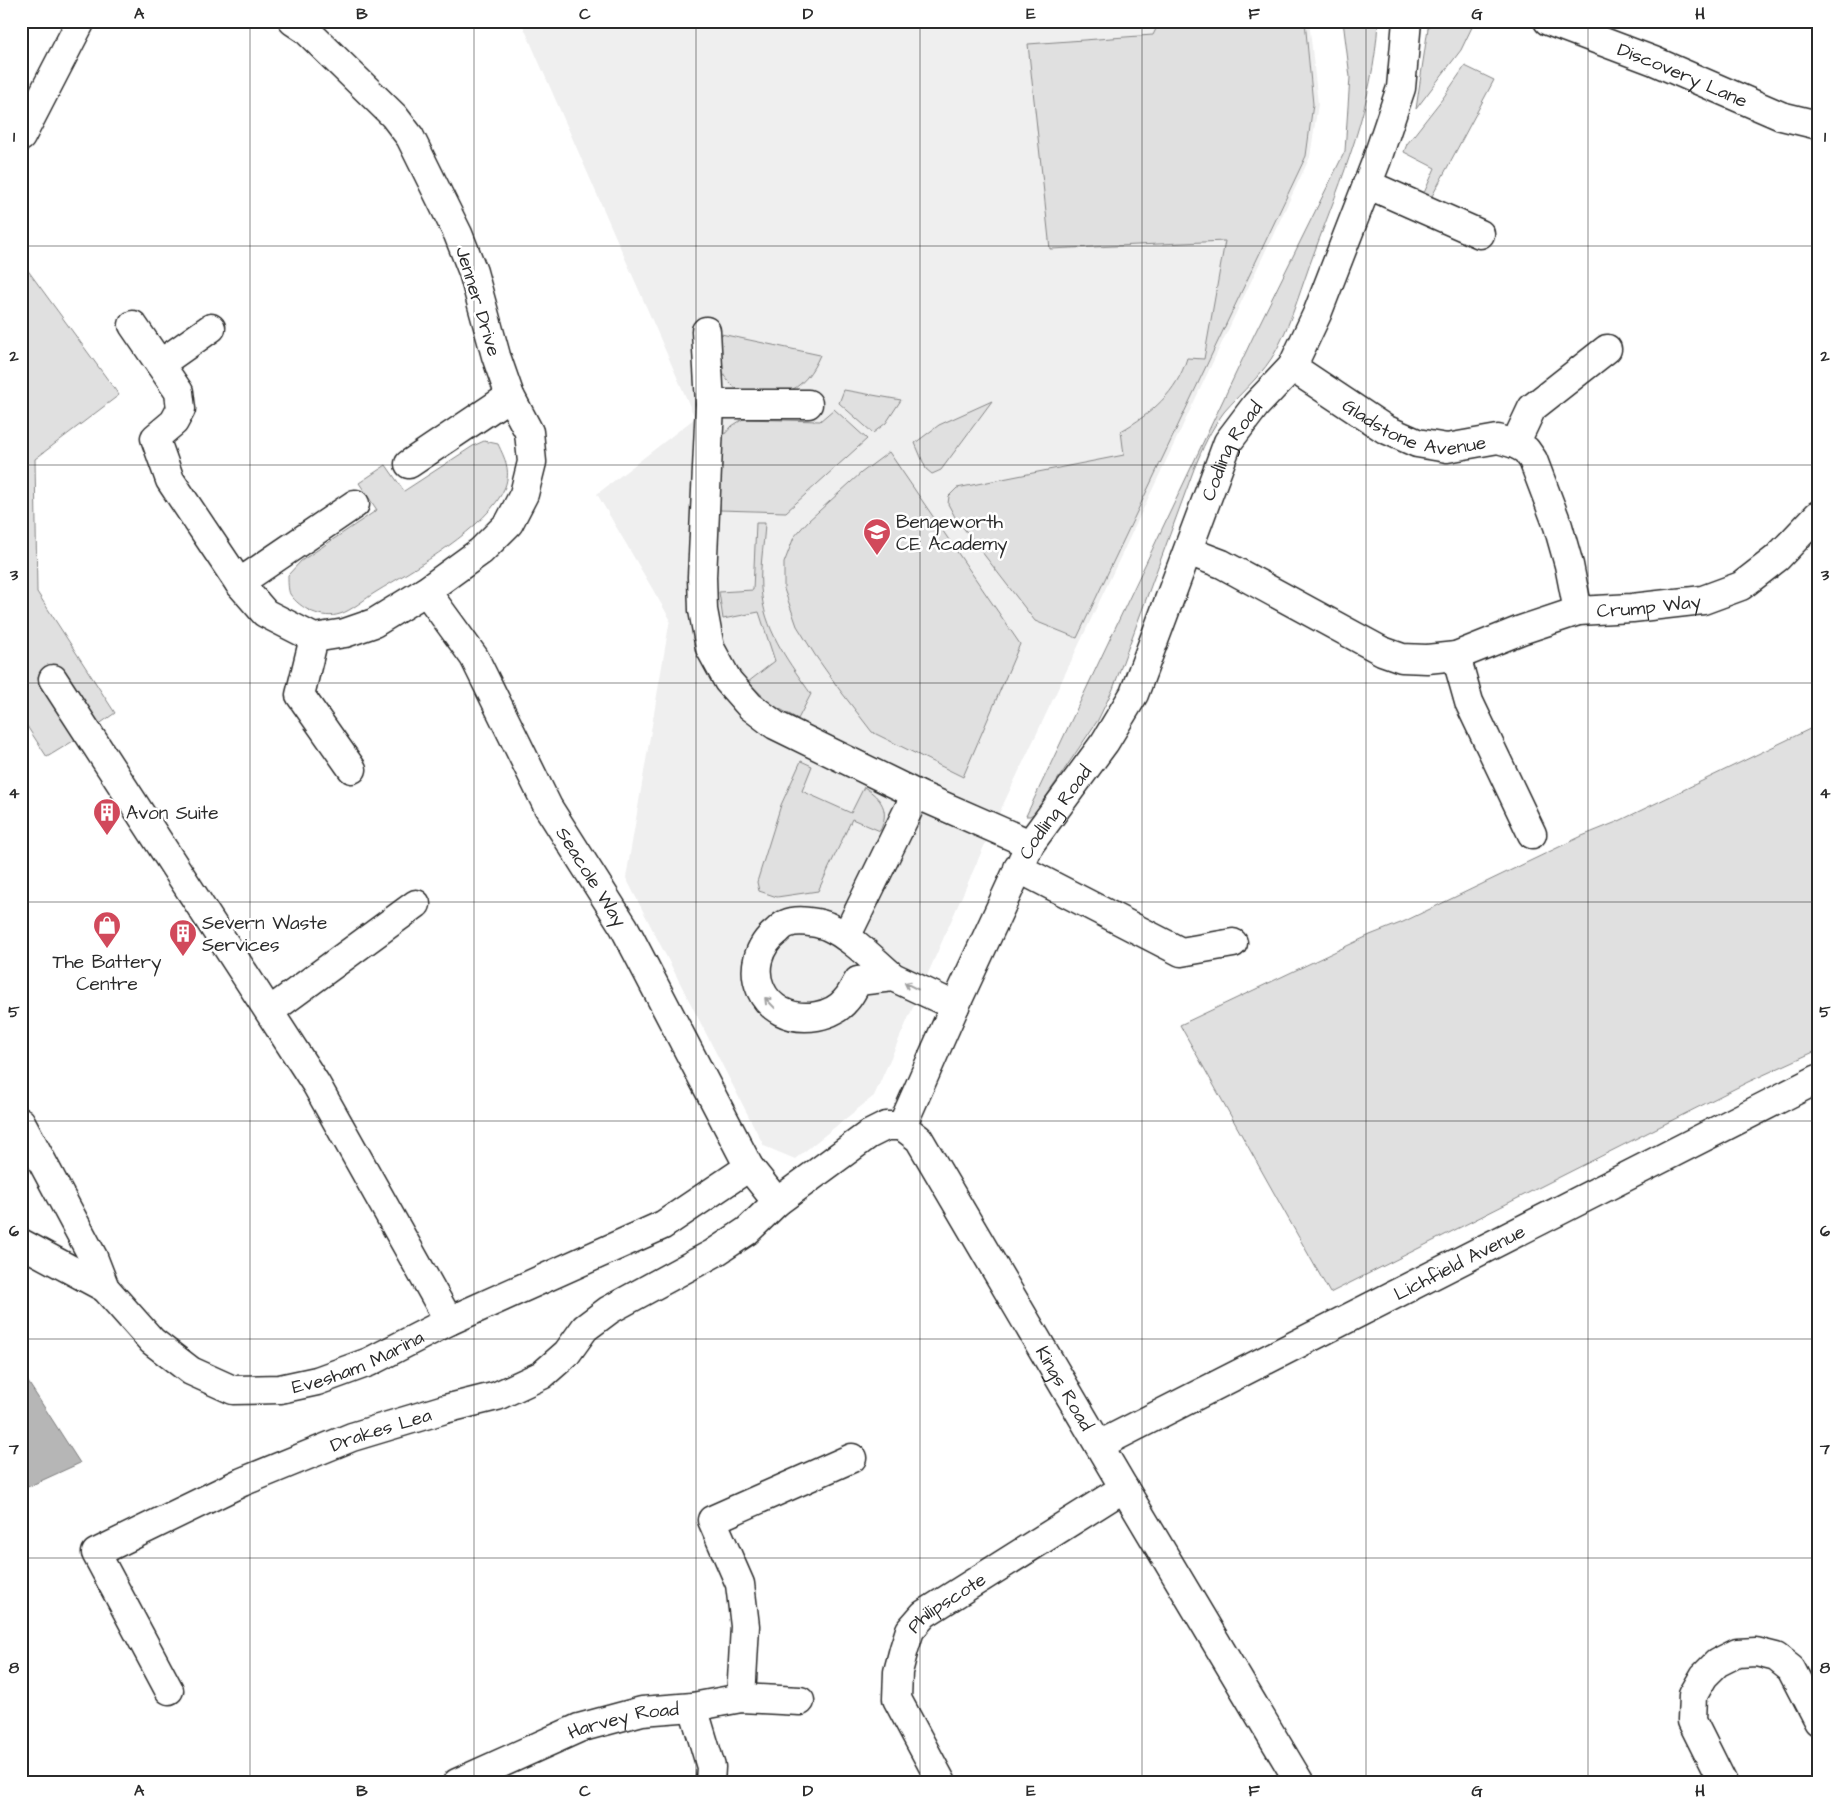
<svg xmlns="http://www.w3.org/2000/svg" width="1839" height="1804" viewBox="0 0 1839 1804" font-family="'Architects Daughter',sans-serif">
	<rect width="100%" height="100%" fill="#fff"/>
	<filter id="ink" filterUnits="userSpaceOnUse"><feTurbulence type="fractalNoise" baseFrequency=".02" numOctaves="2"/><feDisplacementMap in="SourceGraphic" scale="10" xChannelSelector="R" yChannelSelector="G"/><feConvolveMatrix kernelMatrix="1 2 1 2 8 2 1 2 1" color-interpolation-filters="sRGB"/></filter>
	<g filter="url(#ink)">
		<path fill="#efefef" d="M 521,21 L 1309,21 L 1318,104 L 1310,157 L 992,828 L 874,1096 L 795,1159 L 764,1146 L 626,878 L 670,619 L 597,494 L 695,418 Z"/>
		<path fill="#e0e0e0" stroke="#868686" d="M 1160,21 L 1305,21 L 1313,104 L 1306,156 L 1077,638 L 1035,621 L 955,517 L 948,504 L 949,496 L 957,488 L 1124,455 L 1121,431 C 1151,414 1177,392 1187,358 L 1204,359 L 1225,241 L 1050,249 L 1028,44 L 1153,35 Z
			M 1343,21 L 1378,21 C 1374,103 1342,178 1314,253 C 1302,285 1293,318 1277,349 C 1264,374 1242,391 1224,412 C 1210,431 1203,447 1194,469 L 1113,689 L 1098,720 L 1035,813 L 1030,816 L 1026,816 L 1253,337 L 1345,151 L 1350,77 Z
			M 1431,21 L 1475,21 L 1461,50 L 1416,109 L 1428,28 Z
			M 1465,66 L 1494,80 L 1431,198 L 1391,187 L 1393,180 L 1424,193 L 1435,168 L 1404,152 L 1407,144 L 1443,98 Z
			M 21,261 L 119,395 L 35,459 L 37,592 L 115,713 L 88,732 L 47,757 L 21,717 Z
			M 721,334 L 820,355 C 813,371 802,388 784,393 C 778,395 768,392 761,392 C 755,392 747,393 742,391 C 718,382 718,354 721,334 Z
			M 844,390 L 901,400 L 886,423 L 873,433 L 839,403 Z
			M 992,401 L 941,470 L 932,474 L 926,469 L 915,443 L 939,425 Z
			M 834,409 L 867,439 L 786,512 L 720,510 L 720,446 L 723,436 L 732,426 L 743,419 L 820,421 Z
			M 484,441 L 498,444 C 505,459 511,470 505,487 C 489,527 412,570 376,592 C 366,598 351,611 340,614 C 323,620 300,609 290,594 C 288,590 288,581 288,575 L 301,561 L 377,510 L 359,483 L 386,465 L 404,491 L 473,446 Z
			M 889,452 L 1020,644 L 963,777 L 872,732 L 839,689 L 815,655 L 797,626 L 784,589 L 784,563 L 794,537 L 808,521 L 861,473 Z
			M 756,523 L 765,523 C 764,547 758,573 762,597 C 767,634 790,664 811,694 L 798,719 L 771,704 L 748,682 L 775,661 L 759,612 L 723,619 L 719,592 L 753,590 Z
			M 1818,725 L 1818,1050 L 1748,1082 L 1330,1293 L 1180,1025 L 1370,935 L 1403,922 L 1582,836 L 1619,821 Z
			M 801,761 L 812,766 L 802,791 L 851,813 L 864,787 C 882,799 890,810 880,831 L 852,819 L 818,891 L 777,897 L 759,891 L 757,882 L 781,805 Z"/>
		<path fill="#b6b6b6" stroke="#7e7e7e" d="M 21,1371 L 80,1463 L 21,1490 Z"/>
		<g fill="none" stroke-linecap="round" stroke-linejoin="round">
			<g stroke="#2b2b2b" stroke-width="31">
				<g id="minor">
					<path id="s1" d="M 1548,21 L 1654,61 L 1781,116 L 1818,125"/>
					<path d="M 21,137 L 81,21"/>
					<path d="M 1367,184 L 1480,234"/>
					<path d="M 133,325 L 179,392 L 181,409 L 174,422 L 155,438 L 170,480 L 239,583 L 265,613 L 314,638 L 345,633 L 374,623 L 426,591 L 481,551 L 509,523 L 524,494 L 532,462 L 529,432 L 510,396 L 496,356 L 473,272 L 458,234 L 410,137 L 394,116 L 305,29 L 293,21"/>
					<path d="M 706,331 L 710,404 L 702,577 L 703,610 L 710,648 L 728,681 L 750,706 L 775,725 L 916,794 L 846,937"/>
					<path d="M 160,364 L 211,328"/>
					<path id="s2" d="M 1292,367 L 1385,429 L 1417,443 L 1447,448 L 1498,439 L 1515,444 L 1526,450 L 1533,460 L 1558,526 L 1569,565 L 1578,611"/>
					<path d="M 710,404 L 808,404"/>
					<path d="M 1515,444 L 1532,408 L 1607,349"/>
					<path d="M 409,464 L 510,396"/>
					<path id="s3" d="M 1188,551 L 1222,564 L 1382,651 L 1402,658 L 1427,659 L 1456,656 L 1521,630 L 1578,611 L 1632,608 L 1703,600 L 1741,586 L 1777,558 L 1818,515"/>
					<path d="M 239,583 L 355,504"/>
					<path id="s4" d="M 426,591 L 474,657 L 548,807 L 624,927 L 749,1167 L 777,1202"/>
					<path d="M 314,638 L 300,695 L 352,769"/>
					<path d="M 1456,656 L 1469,702 L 1532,834"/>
					<path d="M 53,679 L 316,1084 L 449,1321"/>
					<path d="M 916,794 L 1030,844"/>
					<path d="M 1018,868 L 1181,952 L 1233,943"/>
					<path d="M 893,977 C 873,960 852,937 827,926 C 816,922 797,919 786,924 C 783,925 779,929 777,931 C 736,963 761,1026 817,1016 C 827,1014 839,1009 846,1000 C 851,995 854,987 858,981 L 893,977 L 955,1006"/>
					<path d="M 270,1011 L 416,904"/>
					<path id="s5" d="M 21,1122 L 93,1257 L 105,1288 L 152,1341 L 191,1371 L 233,1390 L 280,1389 L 317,1381 L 369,1362 L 449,1321 L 663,1225 L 749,1167"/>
					<path id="s6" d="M 902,1126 L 955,1006 L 1030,844 L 1105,742 L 1134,694 L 1228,442 L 1256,405 L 1292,367 L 1317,314 L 1376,162 L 1401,88 L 1407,21"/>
					<path d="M 21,1243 L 105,1288"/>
					<path id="s7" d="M 1099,1445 L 1818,1079"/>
					<path id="s8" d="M 169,1690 L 96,1553 L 242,1482 L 352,1437 L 445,1409 L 497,1396 L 542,1375 L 567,1353 L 585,1328 L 609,1310 L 714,1253 L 747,1231 L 777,1202 L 868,1135 L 886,1126 L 902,1126 L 919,1139 L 1124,1488 L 1300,1783"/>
					<path d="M 741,1698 L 745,1626 L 740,1584 L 712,1520 L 852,1458"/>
					<path d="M 693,1707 L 711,1767 L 710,1783"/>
					<path id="s9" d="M 457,1783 L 579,1728 L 642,1711 L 693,1707 L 741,1698 L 800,1701"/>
					<path id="s10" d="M 942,1783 L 897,1699 L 898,1672 L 904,1649 L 910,1630 L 924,1614 L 1124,1488"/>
					<path d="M 1723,1783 L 1692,1721 L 1693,1695 L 1704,1676 L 1717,1663 L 1737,1653 L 1756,1652 L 1776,1657 L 1791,1669 L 1818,1721"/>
				</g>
			</g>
			<use href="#minor" stroke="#fff" stroke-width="28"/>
		</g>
		<defs><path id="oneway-shaft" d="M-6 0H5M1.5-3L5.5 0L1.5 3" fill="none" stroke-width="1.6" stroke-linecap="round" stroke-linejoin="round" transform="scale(1.25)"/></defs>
		<g stroke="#a0a0a0">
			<use href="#oneway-shaft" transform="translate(911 986) rotate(-153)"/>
			<use href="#oneway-shaft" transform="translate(770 1003) rotate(-134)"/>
		</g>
	</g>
	<path fill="none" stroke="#2b2b2b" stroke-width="1" stroke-opacity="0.55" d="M 250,21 L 250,1783M 474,21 L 474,1783M 696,21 L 696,1783M 920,21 L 920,1783M 1142,21 L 1142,1783M 1366,21 L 1366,1783M 1588,21 L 1588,1783M 21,246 L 1818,246M 21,465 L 1818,465M 21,683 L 1818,683M 21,902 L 1818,902M 21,1121 L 1818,1121M 21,1339 L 1818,1339M 21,1558 L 1818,1558"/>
	<defs>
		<g id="school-pin" transform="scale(1.4375)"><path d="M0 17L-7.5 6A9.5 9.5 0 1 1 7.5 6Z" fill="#d1495b" stroke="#fff"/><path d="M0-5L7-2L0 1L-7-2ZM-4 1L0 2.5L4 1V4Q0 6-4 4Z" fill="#fff"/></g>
		<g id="building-pin" transform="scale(1.4375)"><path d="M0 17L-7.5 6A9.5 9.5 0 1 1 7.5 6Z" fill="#d1495b" stroke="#fff"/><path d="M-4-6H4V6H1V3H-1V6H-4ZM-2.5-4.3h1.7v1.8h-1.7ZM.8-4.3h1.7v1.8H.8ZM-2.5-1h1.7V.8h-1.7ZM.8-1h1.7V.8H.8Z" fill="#fff"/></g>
		<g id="shop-pin" transform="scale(1.4375)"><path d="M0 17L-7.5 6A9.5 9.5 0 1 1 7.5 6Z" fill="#d1495b" stroke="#fff"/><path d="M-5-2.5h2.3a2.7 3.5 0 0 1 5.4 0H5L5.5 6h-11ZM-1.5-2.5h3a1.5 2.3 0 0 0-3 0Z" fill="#fff"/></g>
	</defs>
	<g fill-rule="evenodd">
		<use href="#school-pin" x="877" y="532"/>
		<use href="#building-pin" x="107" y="812"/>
		<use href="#shop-pin" x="107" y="925"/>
		<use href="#building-pin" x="183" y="933"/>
	</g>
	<g text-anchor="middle" stroke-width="5" stroke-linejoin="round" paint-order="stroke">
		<g font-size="19" fill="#2b2b2b" stroke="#fff">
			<text dy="7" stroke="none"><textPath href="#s1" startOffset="145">Discovery Lane</textPath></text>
			<text transform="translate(479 301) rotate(73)" y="7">Jenner Drive</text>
			<text dy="7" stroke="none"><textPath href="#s2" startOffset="140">Gladstone Avenue</textPath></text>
			<text dy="7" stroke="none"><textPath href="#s6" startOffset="755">Codling Road</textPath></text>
			<text dy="7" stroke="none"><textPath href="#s3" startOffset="495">Crump Way</textPath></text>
			<text dy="7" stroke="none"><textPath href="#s6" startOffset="350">Codling Road</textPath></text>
			<text dy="7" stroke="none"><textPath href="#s4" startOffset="331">Seacole Way</textPath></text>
			<text dy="7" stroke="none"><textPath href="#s7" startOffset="404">Lichfield Avenue</textPath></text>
			<text dy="7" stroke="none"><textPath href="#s5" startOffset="482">Evesham Marina</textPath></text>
			<text dy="7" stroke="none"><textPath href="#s8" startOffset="1391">Kings Road</textPath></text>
			<text dy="7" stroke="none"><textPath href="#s8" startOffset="466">Drakes Lea</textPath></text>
			<text dy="7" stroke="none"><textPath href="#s10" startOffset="212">Philipscote</textPath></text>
			<text dy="7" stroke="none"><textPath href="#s9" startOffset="179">Harvey Road</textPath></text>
		</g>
		<g font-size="19" fill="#2b2b2b" stroke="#fff" text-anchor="start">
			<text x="896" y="528">Bengeworth<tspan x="896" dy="22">CE Academy</tspan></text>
			<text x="126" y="819">Avon Suite</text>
			<text x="202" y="929">Severn Waste<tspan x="202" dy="22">Services</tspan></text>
			<text x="107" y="968" text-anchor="middle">The Battery<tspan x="107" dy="22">Centre</tspan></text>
		</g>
	</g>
	<rect width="1839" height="1804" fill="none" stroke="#fff" stroke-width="55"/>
	<rect x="28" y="28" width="1784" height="1748" fill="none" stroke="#2b2b2b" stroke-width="2"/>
	<g font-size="16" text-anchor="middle" font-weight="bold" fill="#2b2b2b">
		<text x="139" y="19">A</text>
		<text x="362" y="19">B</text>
		<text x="585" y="19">C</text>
		<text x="808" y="19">D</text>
		<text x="1031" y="19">E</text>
		<text x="1254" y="19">F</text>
		<text x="1477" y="19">G</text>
		<text x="1700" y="19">H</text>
		<text x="14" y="142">1</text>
		<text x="1825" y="142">1</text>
		<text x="14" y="361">2</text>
		<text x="1825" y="361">2</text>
		<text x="14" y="580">3</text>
		<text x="1825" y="580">3</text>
		<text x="14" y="798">4</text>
		<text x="1825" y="798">4</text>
		<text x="14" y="1017">5</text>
		<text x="1825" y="1017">5</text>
		<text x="14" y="1236">6</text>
		<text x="1825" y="1236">6</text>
		<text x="14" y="1454">7</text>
		<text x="1825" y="1454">7</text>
		<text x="14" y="1673">8</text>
		<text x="1825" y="1673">8</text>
		<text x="139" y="1796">A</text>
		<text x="362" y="1796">B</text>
		<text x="585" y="1796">C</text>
		<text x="808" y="1796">D</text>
		<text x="1031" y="1796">E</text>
		<text x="1254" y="1796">F</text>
		<text x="1477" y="1796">G</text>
		<text x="1700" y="1796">H</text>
	</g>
</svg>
